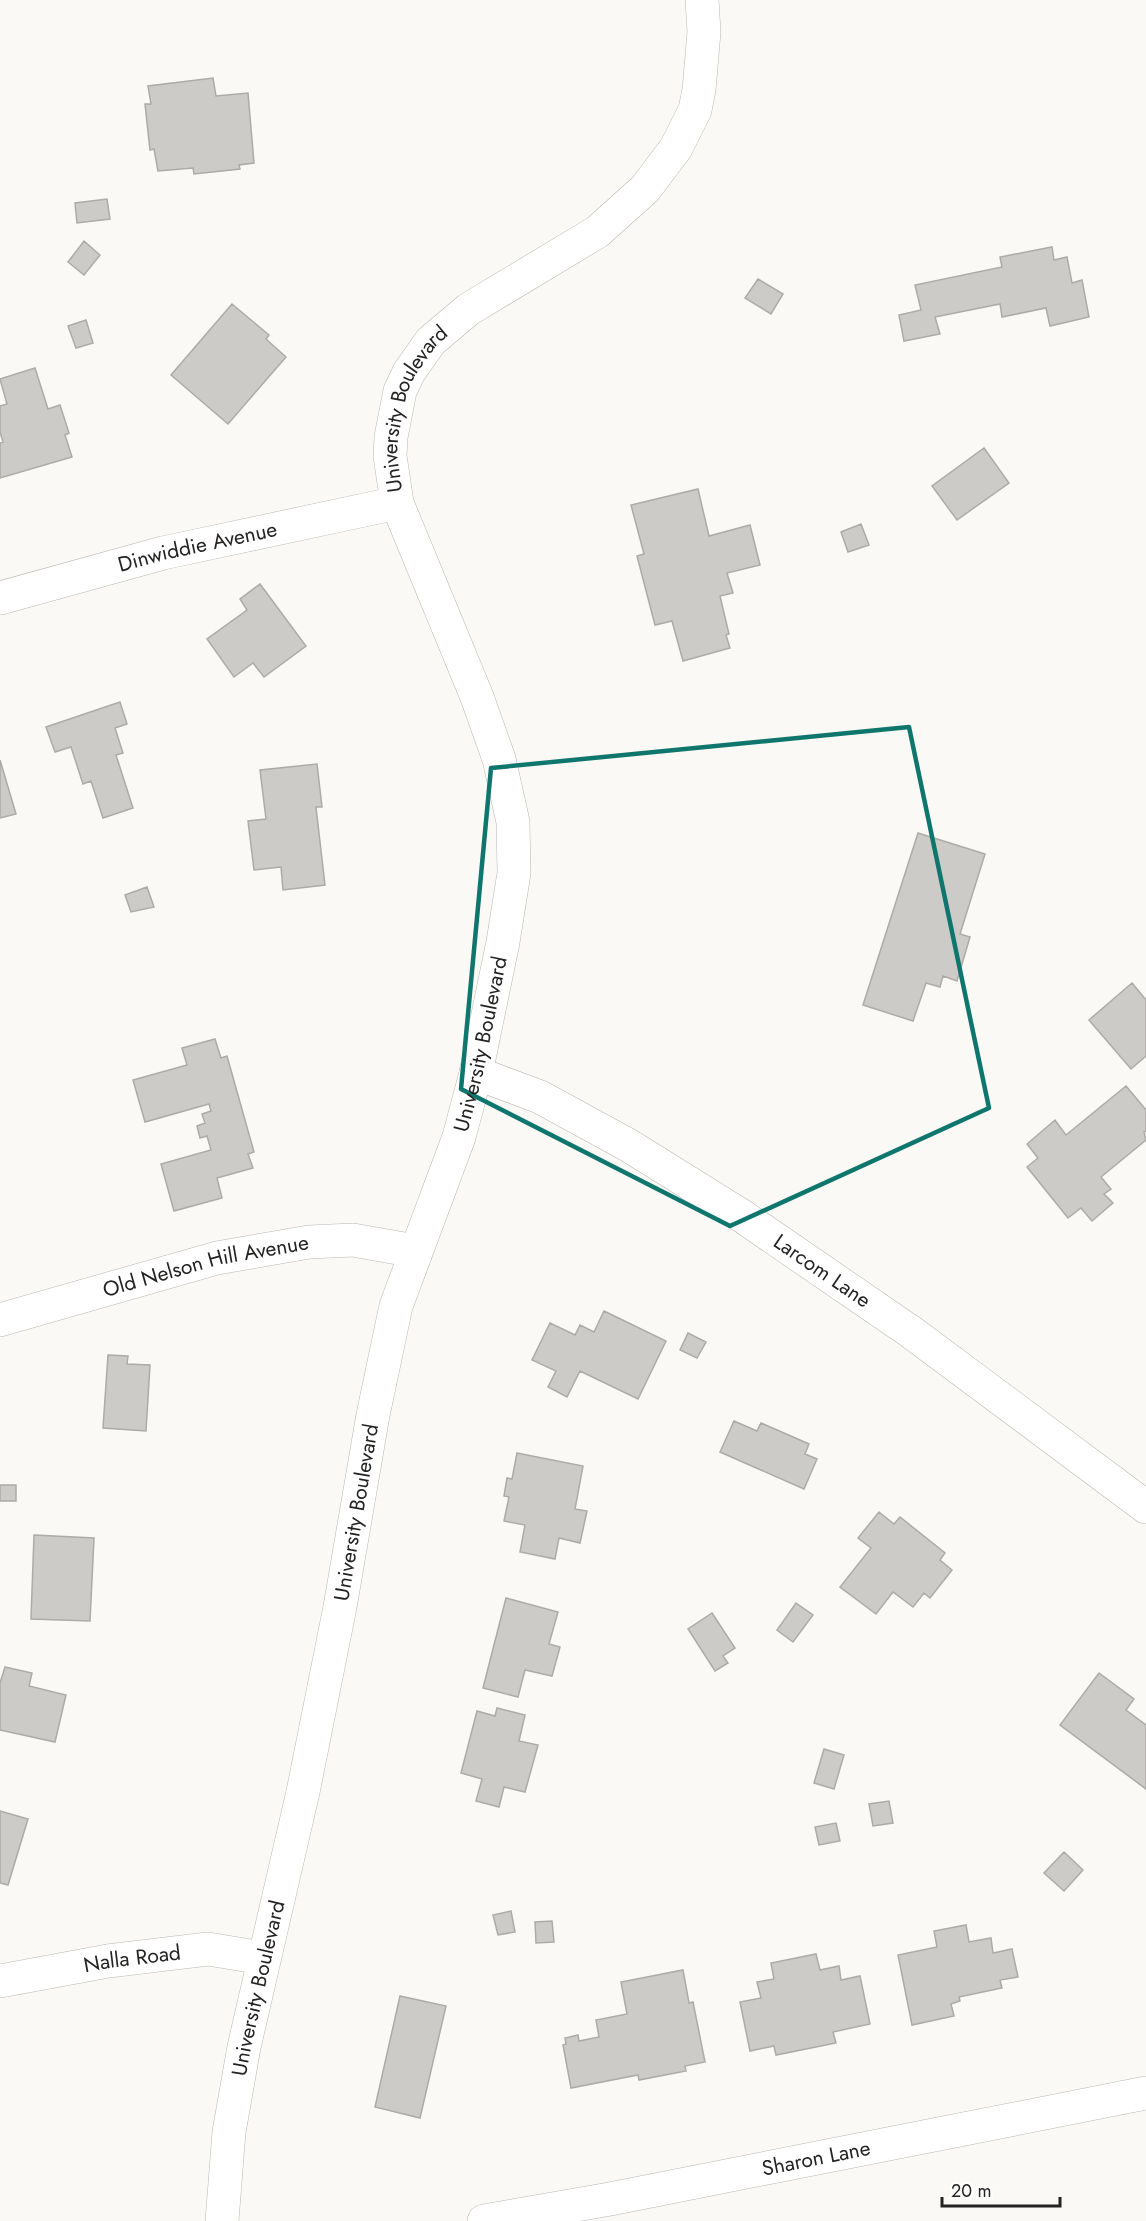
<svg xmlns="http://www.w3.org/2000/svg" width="1146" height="2221" viewBox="0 0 1146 2221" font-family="Jost,sans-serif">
	<rect width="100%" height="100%" fill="#fbf9f5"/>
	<path fill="#cdcbc7" stroke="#adaba7" stroke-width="1.5" d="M 213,78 L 216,96 L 248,93 L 254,163 L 239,165 L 240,169 L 194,174 L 193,168 L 158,171 L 154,149 L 150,150 L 145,104 L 151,104 L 148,86 Z
		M 107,199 L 110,219 L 77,223 L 75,203 Z
		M 84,241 L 100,255 L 84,275 L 68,262 Z
		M 1052,247 L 1054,260 L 1067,257 L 1072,283 L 1082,280 L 1089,317 L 1050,326 L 1046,308 L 1002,317 L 1000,304 L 935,317 L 940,334 L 904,341 L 899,315 L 921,310 L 915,285 L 1002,267 L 1000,257 Z
		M 758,279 L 783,294 L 771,314 L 745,298 Z
		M 232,304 L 269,335 L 266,339 L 286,357 L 228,424 L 171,375 Z
		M 86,320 L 93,343 L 76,348 L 68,326 Z
		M 35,368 L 48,409 L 60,405 L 69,433 L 65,435 L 72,457 L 0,478 L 0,443 L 3,442 L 0,432 L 0,406 L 7,404 L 0,379 Z
		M 984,448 L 1009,483 L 957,520 L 932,486 Z
		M 698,489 L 709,536 L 750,525 L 760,565 L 727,573 L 733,593 L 720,596 L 729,634 L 726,635 L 730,648 L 683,661 L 672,621 L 655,625 L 637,556 L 644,554 L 631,505 Z
		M 861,524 L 869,545 L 848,552 L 841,532 Z
		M 260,584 L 306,646 L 264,677 L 253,663 L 234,677 L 207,639 L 247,610 L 240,599 Z
		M 120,702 L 127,724 L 115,728 L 123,753 L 116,755 L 133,808 L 103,818 L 91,781 L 83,784 L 71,747 L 55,752 L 46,727 Z
		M 0,760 L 16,814 L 0,818 Z
		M 317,764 L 322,807 L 316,807 L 325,885 L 283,890 L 281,867 L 254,870 L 248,821 L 266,819 L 260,770 Z
		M 918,833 L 985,854 L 960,934 L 970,937 L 957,981 L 943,976 L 940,987 L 926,983 L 913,1021 L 863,1005 Z
		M 147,887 L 154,907 L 131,912 L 125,895 Z
		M 1132,983 L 1146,1000 L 1146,1056 L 1131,1069 L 1089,1020 Z
		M 215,1039 L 221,1058 L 227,1056 L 254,1152 L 248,1154 L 253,1168 L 217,1178 L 222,1198 L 174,1211 L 161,1164 L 211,1150 L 207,1136 L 200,1138 L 197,1126 L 205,1123 L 202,1114 L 211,1111 L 209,1104 L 145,1122 L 133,1080 L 187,1065 L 182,1048 Z
		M 1126,1086 L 1146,1110 L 1146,1131 L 1144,1132 L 1146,1140 L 1101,1177 L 1111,1189 L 1104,1194 L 1113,1203 L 1092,1221 L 1081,1208 L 1068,1218 L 1027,1167 L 1038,1158 L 1027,1144 L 1055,1120 L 1066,1135 Z
		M 604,1311 L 666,1341 L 638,1399 L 580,1371 L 567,1397 L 548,1387 L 556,1371 L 532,1360 L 550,1323 L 575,1335 L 580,1325 L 594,1332 Z
		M 688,1333 L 706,1342 L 697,1358 L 680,1350 Z
		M 108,1355 L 128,1356 L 127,1364 L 150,1365 L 146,1431 L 103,1428 Z
		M 734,1421 L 757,1431 L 761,1423 L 809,1444 L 805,1454 L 817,1459 L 804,1489 L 720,1452 Z
		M 517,1453 L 583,1466 L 575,1509 L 587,1511 L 580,1543 L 559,1538 L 555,1559 L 520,1552 L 525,1525 L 504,1521 L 509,1497 L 504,1496 L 507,1478 L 512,1479 Z
		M 0,1485 L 16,1485 L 16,1501 L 0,1501 Z
		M 879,1512 L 894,1524 L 900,1517 L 945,1553 L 940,1560 L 952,1570 L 930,1598 L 924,1593 L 913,1607 L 893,1592 L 876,1614 L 840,1587 L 871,1548 L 858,1538 Z
		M 34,1535 L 94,1538 L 90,1621 L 31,1619 Z
		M 506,1598 L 558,1612 L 549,1644 L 560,1647 L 552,1676 L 525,1670 L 518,1697 L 483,1688 Z
		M 796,1603 L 813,1615 L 793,1642 L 777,1630 Z
		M 712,1613 L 735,1648 L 723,1656 L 728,1663 L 715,1671 L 688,1629 Z
		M 5,1667 L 32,1673 L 29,1686 L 66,1695 L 55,1742 L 0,1730 L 0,1683 Z
		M 1099,1673 L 1134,1699 L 1126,1710 L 1146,1725 L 1146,1789 L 1060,1725 Z
		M 497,1708 L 525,1715 L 519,1741 L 538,1745 L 525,1792 L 504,1787 L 499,1807 L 476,1801 L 482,1779 L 461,1773 L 477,1711 L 495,1716 Z
		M 824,1749 L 844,1755 L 834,1789 L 814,1783 Z
		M 889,1801 L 893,1823 L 873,1826 L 869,1804 Z
		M 0,1811 L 28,1819 L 8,1885 L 0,1883 Z
		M 836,1823 L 840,1841 L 819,1845 L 815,1827 Z
		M 1064,1852 L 1083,1870 L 1064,1891 L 1044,1873 Z
		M 511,1911 L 515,1932 L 498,1935 L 493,1915 Z
		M 552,1921 L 554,1942 L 536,1943 L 535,1922 Z
		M 966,1925 L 969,1942 L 991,1938 L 993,1953 L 1012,1949 L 1018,1977 L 1000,1980 L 1002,1988 L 959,1997 L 960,2001 L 951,2004 L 954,2016 L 912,2025 L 898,1955 L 937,1947 L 934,1931 Z
		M 816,1954 L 820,1970 L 839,1966 L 841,1980 L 860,1976 L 870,2024 L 833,2032 L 836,2043 L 776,2055 L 774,2046 L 750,2051 L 740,2002 L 761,1998 L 757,1982 L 774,1979 L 771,1963 Z
		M 683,1970 L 689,2003 L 693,2002 L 705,2062 L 685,2066 L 686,2071 L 639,2080 L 638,2075 L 571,2088 L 563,2045 L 566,2044 L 565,2038 L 578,2035 L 579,2041 L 599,2037 L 596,2020 L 627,2014 L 621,1982 Z
		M 400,1996 L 446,2006 L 420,2118 L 375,2107 Z"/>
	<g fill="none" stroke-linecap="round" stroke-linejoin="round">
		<g stroke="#b9b7b3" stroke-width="34">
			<g id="minor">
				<path id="s1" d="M 0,598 L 163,553 L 397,503"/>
				<path id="s2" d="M 476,1073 L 540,1097 L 628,1145 L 742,1216 L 911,1332 L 1146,1507"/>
				<path id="s3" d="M 0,1320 L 217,1258 L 309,1242 L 353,1240 L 415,1251"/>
				<path id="s4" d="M 0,1981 L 108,1961 L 208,1949 L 263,1958"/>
				<path id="s5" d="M 222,2221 L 229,2132 L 244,2047 L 303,1792 L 340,1607 L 373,1415 L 396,1306 L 459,1137 L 476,1073 L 503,942 L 514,873 L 513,822 L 499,759 L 477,697 L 397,503 L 390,456 L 391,437 L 400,391 L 409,372 L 431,341 L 469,309 L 597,232 L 645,189 L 676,148 L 695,110 L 699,90 L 704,32 L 702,0"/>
				<path id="s6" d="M 484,2221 L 610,2199 L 1146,2093"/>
			</g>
		</g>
		<use href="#minor" stroke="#fff" stroke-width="33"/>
	</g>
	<path fill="none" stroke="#0f766e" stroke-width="4.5" stroke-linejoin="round" d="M 909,727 L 989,1108 L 730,1226 L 461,1089 L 491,768 Z"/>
	<g text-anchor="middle" stroke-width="4.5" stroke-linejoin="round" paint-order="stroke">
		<g font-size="21" fill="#242322" stroke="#fff">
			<text dy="7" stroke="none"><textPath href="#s5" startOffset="1874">University Boulevard</textPath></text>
			<text dy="7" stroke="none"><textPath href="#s1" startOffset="204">Dinwiddie Avenue</textPath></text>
			<text dy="7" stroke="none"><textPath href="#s5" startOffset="1208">University Boulevard</textPath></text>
			<text dy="7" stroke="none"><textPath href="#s3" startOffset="213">Old Nelson Hill Avenue</textPath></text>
			<text dy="7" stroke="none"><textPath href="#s2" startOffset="400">Larcom Lane</textPath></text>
			<text dy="7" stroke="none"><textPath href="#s5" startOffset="722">University Boulevard</textPath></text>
			<text dy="7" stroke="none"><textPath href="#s4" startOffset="134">Nalla Road</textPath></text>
			<text dy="7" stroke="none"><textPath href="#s5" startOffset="236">University Boulevard</textPath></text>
			<text dy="7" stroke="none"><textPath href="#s6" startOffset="338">Sharon Lane</textPath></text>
		</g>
	</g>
	<path d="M942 2197v9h118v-9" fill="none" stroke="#242322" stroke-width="3"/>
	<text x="951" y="2197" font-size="18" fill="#242322" stroke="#ffffff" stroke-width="4.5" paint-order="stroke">20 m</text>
</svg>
